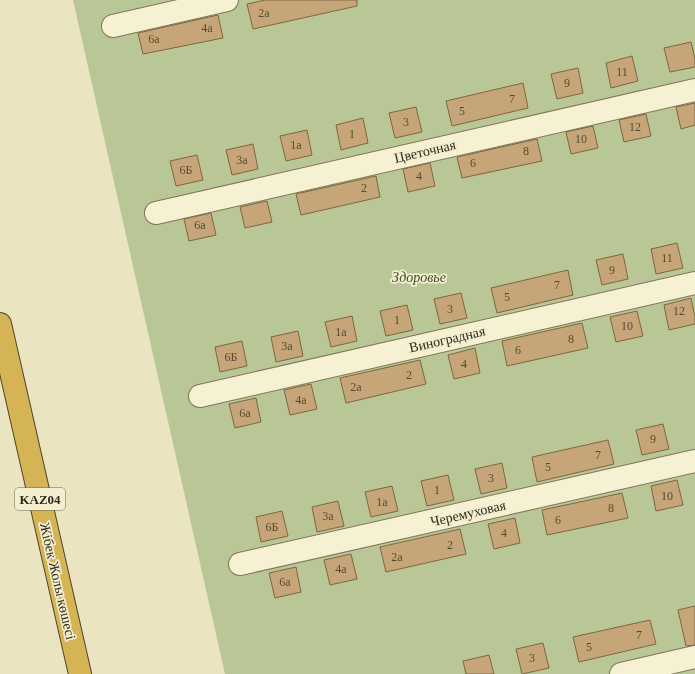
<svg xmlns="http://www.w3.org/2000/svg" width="695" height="674" viewBox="0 0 695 674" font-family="Georgia,serif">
	<rect width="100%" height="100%" fill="#eae5c0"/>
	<path fill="#b8c795" d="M 73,0 L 695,0 L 695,674 L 225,674 Z"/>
	<path fill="#c6a678" stroke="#7f6541" d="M 265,0 L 357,0 L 357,6 L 253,29 L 247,4 Z
		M 218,15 L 223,38 L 143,54 L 138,33 Z
		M 691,42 L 695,59 L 695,67 L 670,72 L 664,48 Z
		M 632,56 L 638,81 L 611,88 L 606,63 Z
		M 578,68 L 583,93 L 557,99 L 551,74 Z
		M 523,83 L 528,108 L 452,126 L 446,101 Z
		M 695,103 L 695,125 L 681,129 L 676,107 Z
		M 416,107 L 422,132 L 395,138 L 389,113 Z
		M 646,114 L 651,136 L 624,142 L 619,120 Z
		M 363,118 L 368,143 L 341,150 L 336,125 Z
		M 593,126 L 598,148 L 571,154 L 566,132 Z
		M 307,130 L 312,155 L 286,161 L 280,136 Z
		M 537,139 L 542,161 L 462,178 L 457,157 Z
		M 253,144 L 258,169 L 232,175 L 226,150 Z
		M 197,155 L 203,180 L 176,186 L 170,161 Z
		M 430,163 L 435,186 L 408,192 L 403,169 Z
		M 376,176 L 380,197 L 301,215 L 296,194 Z
		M 267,201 L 272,222 L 245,228 L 240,207 Z
		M 211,213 L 216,235 L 189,241 L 184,219 Z
		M 677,243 L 683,268 L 656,274 L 651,249 Z
		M 623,254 L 628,279 L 602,285 L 596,260 Z
		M 568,270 L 573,295 L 497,313 L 491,288 Z
		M 461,293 L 467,318 L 440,324 L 434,299 Z
		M 691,298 L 695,317 L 695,324 L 669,330 L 664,305 Z
		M 407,305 L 413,330 L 386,336 L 380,311 Z
		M 637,311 L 643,336 L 616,342 L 610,317 Z
		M 352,316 L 357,341 L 331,347 L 325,322 Z
		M 582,323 L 588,348 L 507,366 L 502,341 Z
		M 298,331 L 303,356 L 276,362 L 271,337 Z
		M 242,341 L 247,366 L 220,372 L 215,347 Z
		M 475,348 L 480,373 L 454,379 L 448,355 Z
		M 420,360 L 426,384 L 346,403 L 340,378 Z
		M 311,384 L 317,409 L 290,415 L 284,390 Z
		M 256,398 L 261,422 L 235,428 L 229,404 Z
		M 663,424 L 669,449 L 642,455 L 636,430 Z
		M 608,440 L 614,464 L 537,482 L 532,457 Z
		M 502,463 L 507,488 L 481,494 L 475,469 Z
		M 448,475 L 454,500 L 427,506 L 421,481 Z
		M 677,480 L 683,505 L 656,511 L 651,486 Z
		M 392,486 L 398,511 L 371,517 L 365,492 Z
		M 622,493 L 628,518 L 547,535 L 542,510 Z
		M 338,501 L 344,526 L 317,532 L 312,507 Z
		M 282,511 L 288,536 L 261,542 L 256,517 Z
		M 515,518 L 520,543 L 494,549 L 488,524 Z
		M 460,529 L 466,554 L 386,572 L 380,547 Z
		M 351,554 L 357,579 L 330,585 L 324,560 Z
		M 296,567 L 301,592 L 275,598 L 269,573 Z
		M 695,606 L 695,645 L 686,646 L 678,610 Z
		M 650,620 L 656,644 L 579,662 L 573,637 Z
		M 543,643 L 549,668 L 522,674 L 516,649 Z
		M 489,655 L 494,674 L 466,674 L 463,661 Z"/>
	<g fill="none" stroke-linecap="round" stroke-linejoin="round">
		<g stroke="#827659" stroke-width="24">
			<path id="minor" d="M 113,26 L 227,0
				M 156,213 L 695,90
				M 200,396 L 695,283
				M 240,564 L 695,461
				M 621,674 L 695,657"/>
		</g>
		<g stroke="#4f432d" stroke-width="24">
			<path id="highway" d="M 0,324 L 80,674"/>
		</g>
		<use href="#minor" stroke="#f6f1d2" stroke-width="22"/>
		<use href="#highway" stroke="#d5b455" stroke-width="22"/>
	</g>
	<g text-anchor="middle" stroke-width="3.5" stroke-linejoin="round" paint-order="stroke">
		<g font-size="12" fill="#574a34">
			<text x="264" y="17">2а</text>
			<text x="207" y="32">4а</text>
			<text x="154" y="43">6а</text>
			<text x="622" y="76">11</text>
			<text x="567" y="87">9</text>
			<text x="512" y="103">7</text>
			<text x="462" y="115">5</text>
			<text x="406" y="126">3</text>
			<text x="635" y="131">12</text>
			<text x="352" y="138">1</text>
			<text x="581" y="143">10</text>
			<text x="296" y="149">1а</text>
			<text x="526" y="155">8</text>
			<text x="242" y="164">3а</text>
			<text x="473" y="167">6</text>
			<text x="186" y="174">6Б</text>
			<text x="419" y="180">4</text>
			<text x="364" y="192">2</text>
			<text x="200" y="229">6а</text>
			<text x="667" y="262">11</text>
			<text x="612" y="274">9</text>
			<text x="557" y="289">7</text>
			<text x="507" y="301">5</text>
			<text x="450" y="313">3</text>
			<text x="679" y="315">12</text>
			<text x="397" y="324">1</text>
			<text x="627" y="330">10</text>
			<text x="341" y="336">1а</text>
			<text x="571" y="343">8</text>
			<text x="287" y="350">3а</text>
			<text x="518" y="354">6</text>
			<text x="231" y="361">6Б</text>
			<text x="464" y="368">4</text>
			<text x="409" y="379">2</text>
			<text x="356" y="391">2а</text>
			<text x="301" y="404">4а</text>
			<text x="245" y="417">6а</text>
			<text x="653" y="443">9</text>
			<text x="598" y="459">7</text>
			<text x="548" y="471">5</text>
			<text x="491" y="482">3</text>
			<text x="437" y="494">1</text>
			<text x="667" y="500">10</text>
			<text x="382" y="506">1а</text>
			<text x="611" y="512">8</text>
			<text x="328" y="520">3а</text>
			<text x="558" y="524">6</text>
			<text x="272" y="531">6Б</text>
			<text x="504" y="537">4</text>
			<text x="450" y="549">2</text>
			<text x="397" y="561">2а</text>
			<text x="341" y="573">4а</text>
			<text x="285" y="586">6а</text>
			<text x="639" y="639">7</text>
			<text x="589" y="651">5</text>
			<text x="532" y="662">3</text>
		</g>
		<rect fill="#f2eecf" stroke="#6c6652" stroke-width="1" x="15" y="488" width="50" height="22" rx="3"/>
		<g font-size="13" font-weight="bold" fill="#322b1d">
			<text x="40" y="504">KАZ04</text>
		</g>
		<g font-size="14" fill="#322b1d" stroke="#f2eecf">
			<text transform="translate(425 151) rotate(-13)" y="5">Цветочная</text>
			<text transform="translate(447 339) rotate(-13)" y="5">Виноградная</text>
			<text transform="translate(468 513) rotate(-13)" y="5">Черемуховая</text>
			<text transform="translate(58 581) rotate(77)" y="5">Жібек Жолы көшесі</text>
		</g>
		<g font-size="14" font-style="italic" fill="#3c4d25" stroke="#f2eecf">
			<text x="419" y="282">Здоровье</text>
		</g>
	</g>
</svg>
